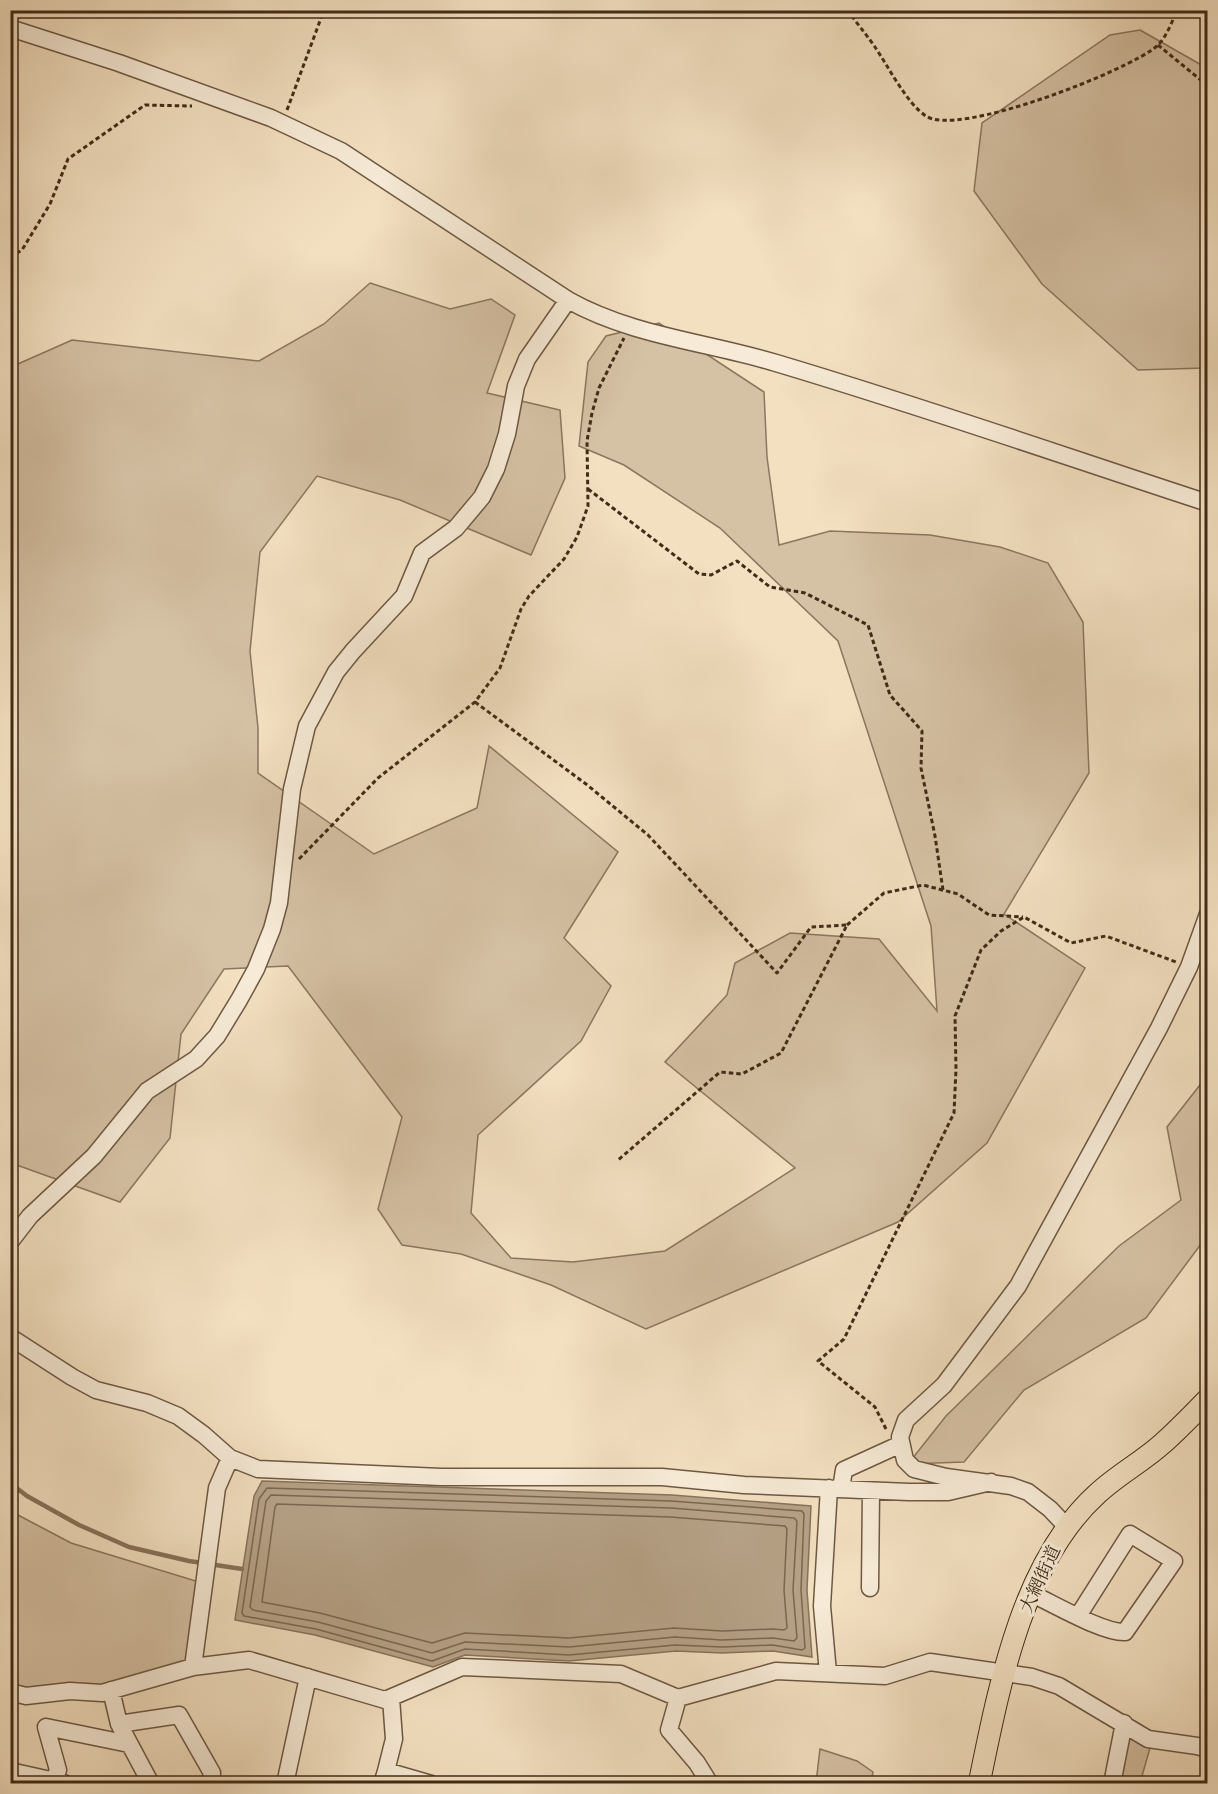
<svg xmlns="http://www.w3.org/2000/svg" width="1218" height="1794" viewBox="0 0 1218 1794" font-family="'Gentium Book Plus','Noto Serif JP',serif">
	<rect width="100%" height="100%" fill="#f3e0c1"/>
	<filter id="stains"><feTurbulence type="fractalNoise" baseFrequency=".00333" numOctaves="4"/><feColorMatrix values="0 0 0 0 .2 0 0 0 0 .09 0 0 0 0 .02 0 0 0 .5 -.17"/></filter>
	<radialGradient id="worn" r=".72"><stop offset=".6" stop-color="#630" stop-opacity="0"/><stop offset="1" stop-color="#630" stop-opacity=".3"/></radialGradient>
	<path fill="#d5c1a4" stroke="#8b765e" stroke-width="1.5" d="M 1140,30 L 1205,67 L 1208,121 L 1208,341 L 1204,368 L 1138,370 L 1042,284 L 974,191 L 982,123 L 1110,35 Z
		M 370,283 L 450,309 L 491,299 L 515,315 L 487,393 L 560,410 L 565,478 L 531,555 L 400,500 L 317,476 L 260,552 L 250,651 L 258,728 L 258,773 L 374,854 L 477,808 L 489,746 L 618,852 L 564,938 L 611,986 L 581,1041 L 478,1135 L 471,1213 L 511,1258 L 573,1262 L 665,1251 L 795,1168 L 665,1062 L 727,995 L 735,963 L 790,933 L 879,939 L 937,1011 L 931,926 L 838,641 L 720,528 L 624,465 L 579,446 L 588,362 L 606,336 L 659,323 L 764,392 L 767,457 L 779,545 L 830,531 L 930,535 L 1000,547 L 1048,563 L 1083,622 L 1089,773 L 1004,914 L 1085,968 L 987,1143 L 898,1222 L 646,1329 L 551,1285 L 461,1254 L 402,1245 L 378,1209 L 402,1117 L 288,966 L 224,969 L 181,1034 L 170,1138 L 120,1202 L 11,1163 L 11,367 L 72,340 L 259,361 L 324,324 Z
		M 1207,1076 L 1207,1236 L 1146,1318 L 1024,1390 L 964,1462 L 908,1464 L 946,1416 L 1119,1246 L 1181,1200 L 1167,1127 Z
		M 18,1515 L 71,1543 L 199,1582 L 190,1663 L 105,1686 L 27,1691 L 10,1685 L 10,1524 Z
		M 1131,1735 L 1150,1748 L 1140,1783 L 1117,1781 L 1125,1739 Z
		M 820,1749 L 857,1761 L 873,1772 L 871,1783 L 816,1783 Z"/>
	<path fill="#b6a287" stroke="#87725a" stroke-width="1.5" d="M 262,1481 L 672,1495 L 811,1506 L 807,1590 L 812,1657 L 773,1651 L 722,1653 L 676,1651 L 569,1661 L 465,1655 L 433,1667 L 315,1635 L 235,1620 L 254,1496 Z"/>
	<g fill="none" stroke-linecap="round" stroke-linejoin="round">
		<path stroke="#7c664f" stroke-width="1.5" d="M 267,1488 L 671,1501 L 802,1511 L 804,1514 L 801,1590 L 805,1648 L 802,1650 L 773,1645 L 722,1647 L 675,1645 L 569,1655 L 465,1649 L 432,1661 L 316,1629 L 244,1616 L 242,1613 L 259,1499 Z
			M 271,1495 L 671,1508 L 794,1518 L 797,1521 L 793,1590 L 797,1638 L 794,1641 L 773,1638 L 722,1640 L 675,1637 L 569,1647 L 465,1642 L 432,1653 L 318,1622 L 253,1610 L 250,1607 L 266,1501 Z
			M 277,1504 L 670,1517 L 785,1526 L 787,1529 L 784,1590 L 787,1628 L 784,1630 L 773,1629 L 722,1631 L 674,1628 L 569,1638 L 465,1633 L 432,1643 L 320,1613 L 262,1602 L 275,1507 Z"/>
		<path stroke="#87725a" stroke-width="4.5" d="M 10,1483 L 27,1496 L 79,1525 L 129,1547 L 189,1561 L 242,1569"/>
		<g stroke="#6e5842" stroke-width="19">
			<path id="minor" d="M 10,28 L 119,63 L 271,118 L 341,151 L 568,300 C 632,336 707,342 776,363 C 921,406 1064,456 1208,503
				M 10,1242 L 30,1216 L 94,1156 L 147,1091 L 196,1059 L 217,1036 L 239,1000 L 256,969 L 272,929 L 279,903 L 292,789 L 307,726 L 336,672 L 353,651 L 404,596 L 422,553 L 456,528 L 482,497 L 496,469 L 507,434 L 516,386 L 527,359 L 568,300
				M 10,1337 L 72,1377 L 96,1390 L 147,1403 L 178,1416 L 204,1435 L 230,1458 L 258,1469 L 441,1477 L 662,1477 L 744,1485 L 909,1492 L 948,1492 L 991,1482
				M 841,1489 L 844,1470 L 901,1444
				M 1067,1527 L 1050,1509 L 1028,1492 L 1011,1486 L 946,1477 L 914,1469 L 905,1460 L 900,1437 L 906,1420 L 944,1385 L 1018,1286 L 1159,1028 L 1189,967 L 1208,914
				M 870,1588 L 871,1491
				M 1032,1594 C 1054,1604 1103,1633 1125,1632 L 1174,1561 L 1130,1534 L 1078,1616
				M 193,1667 L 217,1488 L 230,1458
				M 828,1673 L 822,1606 L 829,1488
				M 111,1690 L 119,1724 L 151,1784
				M 10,1692 L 26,1696 L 70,1691 L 102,1693 L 193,1667 L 249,1660 L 385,1700 L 462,1667 L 621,1674 L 678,1698 L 776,1671 L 885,1676 L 930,1662 L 1032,1677 L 1059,1686 L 1148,1739 L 1197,1746 L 1208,1749
				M 678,1698 L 669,1730 L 697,1763 L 710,1784
				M 119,1724 L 179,1715 L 212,1773 L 210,1784
				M 10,1771 L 64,1783
				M 386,1771 L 394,1739 L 391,1698
				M 53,1784 L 58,1770 L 46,1727 L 129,1744
				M 285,1784 L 308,1677
				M 382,1784 L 386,1771 L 431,1784
				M 1112,1784 L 1124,1723"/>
		</g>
		<g stroke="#412b17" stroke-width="23">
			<path id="major" d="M 979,1784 C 999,1687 1022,1562 1097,1494 C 1117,1475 1142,1462 1162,1444 C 1178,1430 1193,1414 1208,1399"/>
		</g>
		<path stroke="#412b17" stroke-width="3" stroke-dasharray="4.5 3" stroke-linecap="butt" d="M 847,10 C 856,22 866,34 875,47 C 888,66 907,104 926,116 C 957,138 1128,71 1157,46 C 1166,38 1172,22 1177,10
			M 1158,45 L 1208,86
			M 287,110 L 324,10
			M 10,257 L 22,250 L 50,204 L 68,159 L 145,105 L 192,106
			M 588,489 L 699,574 L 711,575 L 737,561 L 770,587 L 805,593 L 868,625 L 890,695 L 922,731 L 921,768 L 935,836 L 943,890
			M 475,702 L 586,784 L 648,835 L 777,973 L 811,927 L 847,925 L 781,1053 L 742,1074 L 720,1072 L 617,1161
			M 299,859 L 378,778 L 475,702 L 500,668 L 521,609 L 529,596 L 564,559 L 577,537 L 588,506 L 587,441 L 592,413 L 599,388 L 624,338
			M 847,925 L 884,893 L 923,885 L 958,894 L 989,915 L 1023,917
			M 886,1429 L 875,1407 L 818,1361 L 844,1339 L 954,1113 L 956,1069 L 955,1016 L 981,950 L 1001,931 L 1024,917 L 1071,943 L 1106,936 L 1176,962"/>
		<use href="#minor" stroke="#f7ebd7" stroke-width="16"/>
		<use href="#major" stroke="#f3e0c1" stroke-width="21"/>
	</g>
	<g text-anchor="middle" stroke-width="6" stroke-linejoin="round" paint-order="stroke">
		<g font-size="18" fill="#412b17" stroke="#f7ebd7">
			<text transform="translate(1040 1579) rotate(-65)" y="6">大網街道</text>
		</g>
	</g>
	<rect width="1218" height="1794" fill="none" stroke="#f3e0c1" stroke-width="36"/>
	<rect x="12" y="12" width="1194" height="1770" fill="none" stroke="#412b17" stroke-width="3"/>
	<rect x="18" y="18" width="1182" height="1758" fill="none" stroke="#412b17" stroke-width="1.5"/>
	<rect width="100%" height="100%" filter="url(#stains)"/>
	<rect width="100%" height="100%" fill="url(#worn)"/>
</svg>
